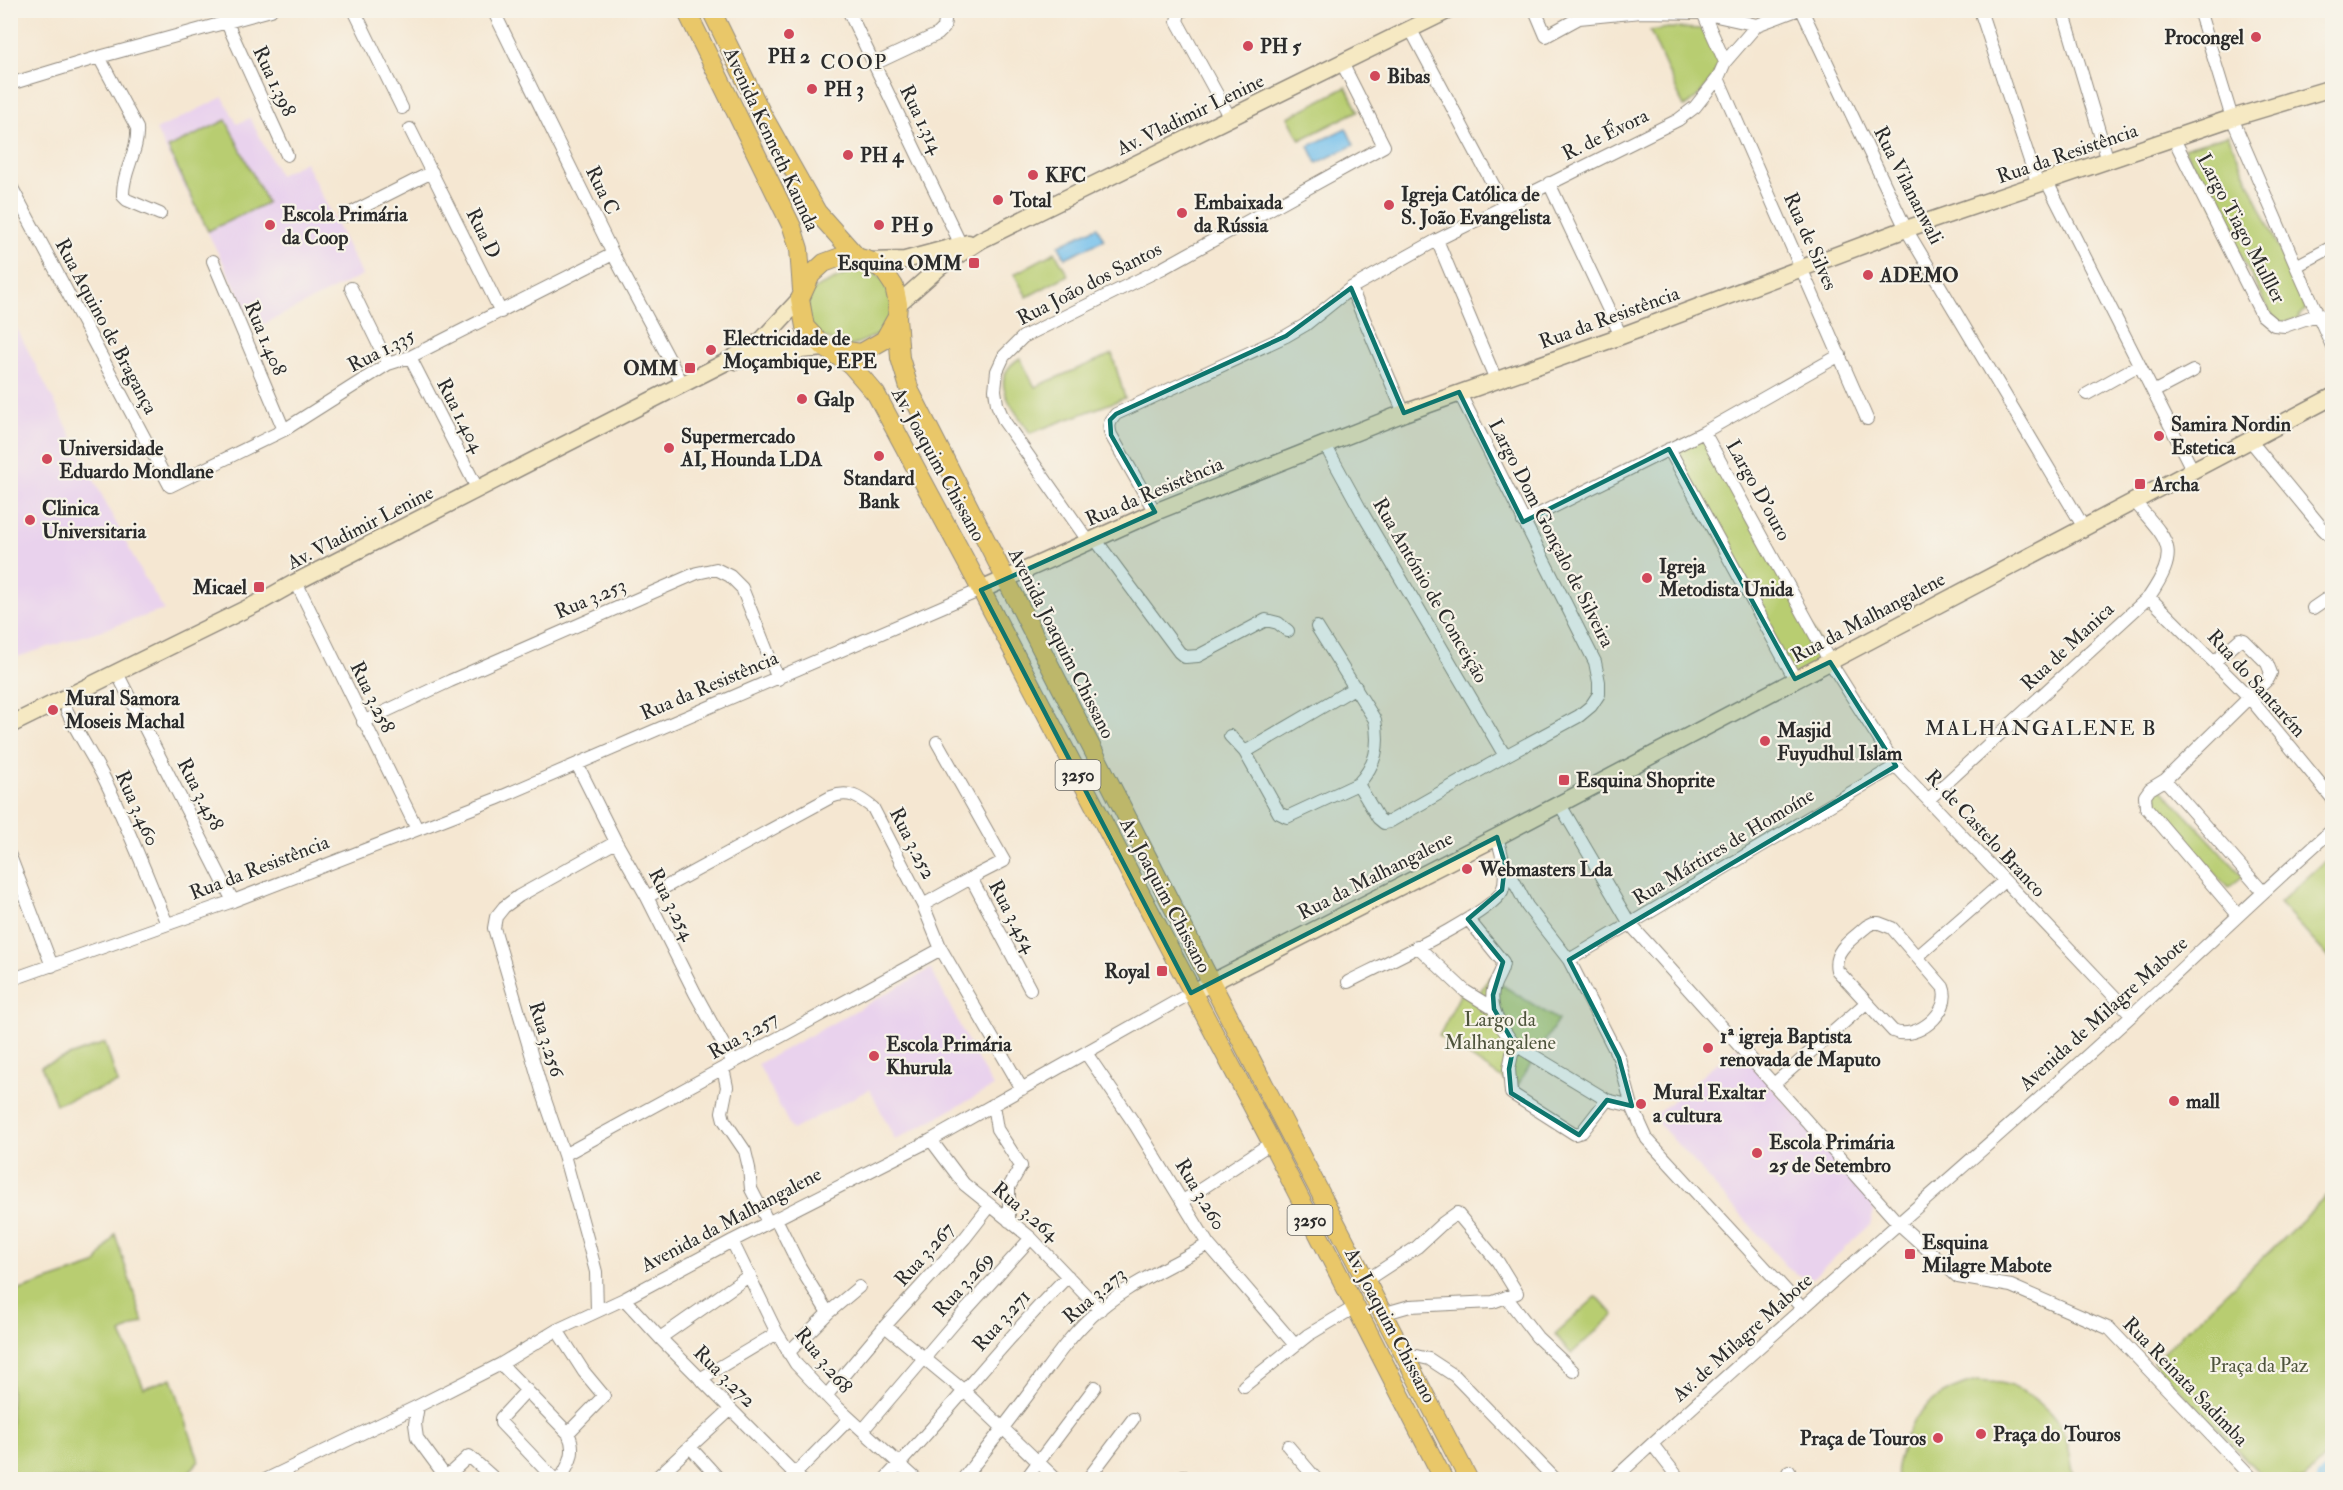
<svg xmlns="http://www.w3.org/2000/svg" width="2343" height="1490" viewBox="0 0 2343 1490" font-family="'IM FELL Double Pica',serif">
	<rect width="100%" height="100%" fill="#f7f3e8"/>
	<filter id="ink" filterUnits="userSpaceOnUse"><feTurbulence type="fractalNoise" baseFrequency=".0167" numOctaves="2"/><feDisplacementMap in="SourceGraphic" scale="12" xChannelSelector="R" yChannelSelector="G"/><feConvolveMatrix kernelMatrix="1 2 1 2 8 2 1 2 1" color-interpolation-filters="sRGB"/></filter>
	<filter id="wash" filterUnits="userSpaceOnUse"><feTurbulence type="fractalNoise" baseFrequency=".008" numOctaves="4" result="noise"/><feDisplacementMap in="SourceGraphic" scale="24" xChannelSelector="R" yChannelSelector="G"/><feGaussianBlur stdDeviation="1.35" result="paint"/><feColorMatrix in="noise" values="0 0 0 0 0 0 0 0 0 0 0 0 0 0 0 0 0 1.4 0 .05"/><feComposite in="paint" operator="in"/></filter>
	<g filter="url(#wash)">
		<rect width="100%" height="100%" fill="#f5e7d2"/>
		<path fill="#e9d2ed" d="M 223,97 L 237,124 L 250,118 L 279,175 L 305,162 L 362,275 L 256,328 L 156,130 Z
			M 11,317 L 140,570 L 164,610 L 11,659 Z
			M 931,969 L 971,1048 L 993,1087 L 895,1140 L 870,1089 L 792,1130 L 758,1064 Z
			M 1736,1047 L 1871,1200 L 1874,1211 L 1870,1225 L 1812,1278 L 1801,1276 L 1790,1270 L 1653,1117 Z"/>
		<path fill="#b8cd71" stroke="#727c4e" stroke-width="1.5" d="M 1668,28 L 1708,29 L 1721,62 C 1712,79 1701,97 1684,107 L 1650,31 Z
			M 1346,87 L 1358,111 L 1300,140 L 1288,117 Z
			M 226,120 L 267,203 L 208,231 L 168,148 Z
			M 2228,135 L 2306,309 L 2297,319 L 2279,324 L 2273,317 L 2184,148 Z
			M 1055,252 L 1068,275 L 1027,297 L 1014,274 Z
			M 864,266 L 902,291 L 884,332 L 847,348 L 805,328 L 809,293 L 818,287 Z
			M 1112,354 L 1125,398 L 1030,433 C 1014,408 985,380 1020,358 L 1035,387 Z
			M 1704,432 L 1830,662 L 1795,679 L 1669,449 Z
			M 2161,788 L 2243,876 L 2228,888 L 2151,803 L 2152,793 Z
			M 2332,855 L 2332,961 L 2279,903 Z
			M 1489,977 L 1558,1020 L 1516,1088 L 1439,1036 L 1462,991 L 1476,999 Z
			M 105,1043 L 118,1083 L 56,1104 L 41,1066 Z
			M 2332,1192 L 2332,1451 L 2304,1479 L 2265,1479 L 2153,1362 Z
			M 115,1234 L 143,1322 L 121,1333 L 144,1388 L 172,1378 L 199,1461 L 183,1479 L 11,1479 L 11,1283 L 14,1292 L 95,1265 Z
			M 1597,1296 L 1614,1315 L 1571,1354 L 1555,1334 Z
			M 1978,1381 C 1986,1382 1994,1382 2001,1383 C 2027,1389 2058,1413 2066,1439 C 2070,1451 2071,1464 2074,1476 L 2073,1479 L 1897,1479 C 1895,1468 1899,1459 1902,1448 C 1912,1410 1941,1389 1978,1381 Z"/>
		<path fill="#72bfec" stroke="#4e758c" stroke-width="1.5" d="M 1346,128 L 1354,145 L 1317,163 L 1309,146 Z
			M 1097,227 L 1104,240 L 1065,258 L 1059,245 Z"/>
		<g fill="none" stroke-linecap="round" stroke-linejoin="round">
			<path stroke="#72bfec" stroke-width="12" d="M 2322,1480 L 2332,1469"/>
		</g>
	</g>
	<g filter="url(#ink)">
		<g fill="none" stroke-linecap="round" stroke-linejoin="round">
			<g stroke="#90897e" stroke-width="14">
				<path id="street" d="M 354,10 L 402,108
					M 493,10 L 613,254 L 683,385
					M 848,10 L 961,245
					M 1184,10 L 1179,13 L 1177,21 L 1230,118
					M 1535,10 L 1546,36 L 1579,18 L 1641,12 L 1703,13 L 1757,25
					M 1802,10 L 1906,229 L 2083,526
					M 1980,10 L 2038,185
					M 2063,10 L 2108,161
					M 2199,10 L 2232,118 L 2296,266 L 2332,346
					M 1703,13 L 1725,62
					M 227,23 L 287,155
					M 1757,25 L 1797,10
					M 1411,30 L 1504,205
					M 99,57 L 137,128 C 139,151 122,172 123,196 L 127,200 L 160,214
					M 874,64 L 938,34 L 944,28 L 945,20 L 940,10
					M 1718,78 L 1867,419
					M 10,84 L 99,57 L 271,10
					M 410,129 L 501,312
					M 2174,139 L 2262,315 L 2274,325 L 2285,326 L 2319,314
					M 2047,182 L 2192,469
					M 1549,183 L 1621,336
					M 10,184 L 170,486 L 284,430 L 388,364 L 410,357 L 613,254
					M 345,216 L 432,172
					M 1437,240 L 1496,380
					M 213,261 L 284,430
					M 2296,266 L 2332,247
					M 351,288 L 388,364
					M 1351,288 L 1404,413
					M 410,357 L 478,490
					M 2153,392 L 2193,371
					M 2087,394 L 2139,365
					M 1704,432 L 1830,662 L 1896,766 L 2132,1015
					M 2249,439 L 2323,529 L 2332,538
					M 1324,443 L 1363,514 L 1505,756
					M 1669,449 L 1795,679
					M 1155,512 L 1111,435 C 1108,426 1109,422 1116,414 L 1286,336 L 1305,325 L 1351,288 L 1437,240 L 1678,120 L 1695,107 L 1718,78 L 1725,62 L 1757,25
					M 1523,522 L 1704,432 L 1840,355
					M 1095,539 L 1179,652 L 1185,657 L 1198,656 L 1266,620 L 1278,623 L 1288,631
					M 1089,542 L 1004,421 L 997,404 L 995,390 L 997,371 L 1004,356 L 1023,337 L 1163,268 L 1384,146 L 1342,63
					M 296,582 L 417,829
					M 2149,597 L 2249,697 L 2332,798
					M 2313,608 L 2332,595
					M 117,673 L 233,901
					M 67,711 C 78,735 93,756 105,780 C 128,827 147,876 167,924
					M 363,722 L 450,681 L 697,573 L 716,569 L 730,576 L 742,588 L 778,679
					M 1230,736 L 1245,752 L 1279,813 L 1287,817 L 1358,784 C 1376,765 1380,746 1375,720 L 1317,627
					M 937,742 L 1004,861 L 971,878
					M 1245,752 L 1356,687
					M 577,764 L 616,842 L 647,897 L 695,993 L 733,1062
					M 2165,780 L 2268,679 L 2271,673 L 2267,663 L 2244,640 L 2240,639 L 2214,662
					M 1358,784 L 1378,818 L 1384,823 L 1389,822 L 1505,756 L 1579,716 L 1591,706 L 1599,694 L 1599,682 L 1595,662 L 1459,392
					M 1929,799 L 2149,597 C 2182,548 2168,541 2134,501
					M 1559,803 L 1630,924 L 1898,1223 L 1958,1277 L 2011,1286 L 2110,1329 L 2254,1480
					M 10,856 L 52,966
					M 1505,864 L 1527,906 L 1569,960 L 1619,1058 L 1632,1106 L 1647,1139 L 1802,1308
					M 647,897 L 831,797 C 849,790 859,797 873,808 L 923,905 L 941,949 L 1022,1089
					M 923,905 L 971,878 L 1030,989
					M 2238,915 L 2146,807 L 2145,796 L 2150,789 L 2165,780 L 2263,892
					M 1468,919 L 1503,962 C 1503,973 1495,979 1493,990 C 1489,1010 1502,1029 1514,1044 L 1607,1100 L 1632,1106
					M 1873,923 L 1879,923 L 1892,928 L 1943,987 C 1953,1011 1916,1042 1893,1031 L 1837,970 C 1832,950 1854,938 1867,926 Z
					M 1417,946 L 1465,991 L 1494,1009
					M 1917,957 L 2004,881
					M 1569,960 L 1896,766
					M 10,980 L 233,901 L 496,799 L 981,590
					M 1348,982 C 1377,967 1490,915 1502,891 C 1509,874 1501,853 1497,837
					M 1514,1044 L 1509,1069 L 1511,1093 L 1575,1134 L 1582,1132 L 1607,1100
					M 1086,1053 L 1136,1126 L 1208,1244 L 1295,1345
					M 723,1068 L 727,1087 L 722,1112 L 724,1120 L 745,1151 L 749,1168 L 751,1189 L 768,1222
					M 1774,1084 L 1866,1003
					M 993,1105 L 997,1129 L 1021,1166 L 1009,1187 L 1009,1221
					M 931,1140 L 964,1184 L 1031,1238 L 1100,1310
					M 564,1155 L 941,949
					M 1183,1201 L 1271,1143
					M 776,1219 L 800,1267 L 828,1313
					M 732,1241 L 777,1333 L 796,1364 L 836,1406 L 917,1480
					M 1365,1281 L 1417,1247 L 1443,1223 L 1457,1213 L 1498,1262 L 1517,1293 L 1493,1302 L 1410,1306 L 1382,1314
					M 1507,1298 L 1537,1337 L 1573,1371
					M 624,1299 L 660,1338 L 801,1480
					M 597,1310 L 596,1272 L 587,1238 L 564,1155 L 543,1094 L 494,928 L 496,917 L 504,907 L 519,896 L 616,842
					M 885,1326 L 964,1391 L 1057,1480
					M 557,1330 L 584,1372 L 604,1396 L 568,1433
					M 660,1338 L 750,1275
					M 788,1353 L 828,1313 L 859,1287
					M 1403,1353 L 1429,1359 L 1455,1376 L 1556,1480
					M 501,1364 L 568,1433 C 577,1451 570,1463 560,1480
					M 700,1379 L 777,1333
					M 1244,1386 L 1308,1335 L 1355,1307
					M 527,1390 L 501,1418 L 501,1423 L 555,1480
					M 826,1396 L 885,1326 L 965,1238 L 990,1206
					M 418,1406 L 415,1424 L 417,1438 L 448,1480
					M 863,1430 L 955,1322 L 1031,1238
					M 1652,1444 L 1680,1480
					M 1288,1446 L 1317,1480
					M 690,1447 L 720,1480
					M 446,1477 L 469,1456 L 496,1480
					M 265,1480 L 418,1406 L 501,1364 L 557,1330 L 624,1299 L 732,1241 L 931,1140 L 1191,993
					M 654,1480 L 730,1410
					M 789,1480 L 849,1419
					M 884,1480 C 948,1414 1003,1341 1068,1276
					M 962,1480 C 985,1451 1008,1422 1030,1392 C 1049,1367 1067,1339 1091,1317 C 1124,1285 1169,1268 1208,1244
					M 1025,1480 L 1095,1387
					M 1087,1480 L 1133,1419
					M 1180,1480 L 1183,1476
					M 1613,1480 C 1783,1321 1961,1172 2132,1015 C 2199,953 2264,890 2332,830
					M 1784,1480 L 1789,1471"/>
			</g>
			<g stroke="#90897e" stroke-width="19">
				<path id="secondary" d="M 870,261 L 905,260 L 968,243
					M 898,304 L 941,266 L 981,240 L 1449,10
					M 736,361 L 790,351 L 825,348
					M 981,590 L 1155,512 L 1404,413 L 1621,336 L 1906,229 L 2232,118 L 2332,88
					M 10,725 L 262,601 L 296,582 L 726,362 L 762,340 L 800,299
					M 1191,993 L 1497,837 L 2332,397"/>
			</g>
			<g stroke="#90897e" stroke-width="20">
				<path id="primary" d="M 686,10 L 792,227 L 799,249 L 802,290
					M 711,10 L 762,114 L 817,212 L 857,257
					M 897,317 L 900,358 L 910,391 L 1211,982 L 1469,1480
					M 825,348 L 861,353 L 884,340 L 897,317 L 898,304 L 894,286 L 884,271 L 870,261 L 857,257 L 840,257 L 824,263 L 811,275 L 800,299 L 805,327 L 825,348 L 851,365 L 876,394 L 969,567 L 1266,1132 L 1444,1480"/>
			</g>
			<use href="#street" stroke="#fff" stroke-width="12"/>
			<use href="#secondary" stroke="#f6e9c3" stroke-width="16"/>
			<use href="#primary" stroke="#e9c769" stroke-width="18"/>
		</g>
	</g>
	<path fill="#0f766e" fill-opacity="0.2" stroke="#0f766e" stroke-width="4.5" stroke-linejoin="round" d="M 1351,288 L 1404,413 L 1459,392 L 1523,522 L 1669,449 L 1795,679 L 1830,662 L 1896,766 L 1569,960 L 1619,1058 L 1632,1106 L 1607,1100 L 1579,1135 L 1511,1093 L 1509,1069 L 1514,1044 L 1494,1009 L 1493,995 L 1503,962 L 1468,919 L 1502,890 L 1505,864 L 1497,837 L 1191,993 L 981,590 L 1155,512 L 1111,435 L 1110,420 L 1116,414 L 1286,336 Z"/>
	<g fill="#d1495b" stroke="#f7f3e8" stroke-width="2">
		<circle cx="789" cy="34" r="6"/>
		<circle cx="2256" cy="37" r="6"/>
		<circle cx="1248" cy="46" r="6"/>
		<circle cx="1375" cy="76" r="6"/>
		<circle cx="812" cy="89" r="6"/>
		<circle cx="848" cy="155" r="6"/>
		<circle cx="1033" cy="175" r="6"/>
		<circle cx="998" cy="200" r="6"/>
		<circle cx="1389" cy="205" r="6"/>
		<circle cx="1182" cy="213" r="6"/>
		<circle cx="270" cy="225" r="6"/>
		<circle cx="879" cy="225" r="6"/>
		<rect x="968" y="257" width="12" height="12" rx="3"/>
		<circle cx="1868" cy="275" r="6"/>
		<circle cx="711" cy="350" r="6"/>
		<rect x="684" y="362" width="12" height="12" rx="3"/>
		<circle cx="802" cy="399" r="6"/>
		<circle cx="2159" cy="436" r="6"/>
		<circle cx="669" cy="448" r="6"/>
		<circle cx="879" cy="456" r="6"/>
		<circle cx="47" cy="459" r="6"/>
		<rect x="2134" y="478" width="12" height="12" rx="3"/>
		<circle cx="30" cy="520" r="6"/>
		<circle cx="1647" cy="578" r="6"/>
		<rect x="253" y="581" width="12" height="12" rx="3"/>
		<circle cx="53" cy="710" r="6"/>
		<circle cx="1765" cy="741" r="6"/>
		<rect x="1558" y="774" width="12" height="12" rx="3"/>
		<circle cx="1467" cy="869" r="6"/>
		<rect x="1156" y="965" width="12" height="12" rx="3"/>
		<circle cx="1708" cy="1048" r="6"/>
		<circle cx="874" cy="1056" r="6"/>
		<circle cx="2174" cy="1101" r="6"/>
		<circle cx="1641" cy="1104" r="6"/>
		<circle cx="1757" cy="1153" r="6"/>
		<rect x="1904" y="1248" width="12" height="12" rx="3"/>
		<circle cx="1981" cy="1434" r="6"/>
		<circle cx="1938" cy="1438" r="6"/>
	</g>
	<g text-anchor="middle" stroke-width="4.5" stroke-linejoin="round" paint-order="stroke">
		<g fill="#f7f3e8" stroke="#686764" stroke-width="1.5">
			<rect x="1055.5" y="760" width="45" height="30" rx="4.5"/>
			<rect x="1287.5" y="1205" width="45" height="30" rx="4.5"/>
		</g>
		<g font-size="18" font-weight="bold" fill="#2b2b2b">
			<text x="1078" y="781">3250</text>
			<text x="1310" y="1226">3250</text>
		</g>
		<g font-size="20" font-weight="bold" fill="#2b2b2b" stroke="#f7f3e8" text-anchor="start">
			<text x="2244" y="44" text-anchor="end">Procongel</text>
			<text x="1260" y="53">PH 5</text>
			<text x="789" y="63" text-anchor="middle">PH 2</text>
			<text x="1387" y="83">Bibas</text>
			<text x="824" y="96">PH 3</text>
			<text x="860" y="162">PH 4</text>
			<text x="1045" y="182">KFC</text>
			<text x="1401" y="201">Igreja Católica de<tspan x="1401" dy="23">S. João Evangelista</tspan></text>
			<text x="1010" y="207">Total</text>
			<text x="1194" y="209">Embaixada<tspan x="1194" dy="23">da Rússia</tspan></text>
			<text x="282" y="221">Escola Primária<tspan x="282" dy="23">da Coop</tspan></text>
			<text x="891" y="232">PH 9</text>
			<text x="962" y="270" text-anchor="end">Esquina OMM</text>
			<text x="1880" y="282">ADEMO</text>
			<text x="723" y="345">Electricidade de<tspan x="723" dy="23">Moçambique, EPE</tspan></text>
			<text x="678" y="375" text-anchor="end">OMM</text>
			<text x="814" y="406">Galp</text>
			<text x="2171" y="431">Samira Nordin<tspan x="2171" dy="23">Estetica</tspan></text>
			<text x="681" y="443">Supermercado<tspan x="681" dy="23">AI, Hounda LDA</tspan></text>
			<text x="59" y="455">Universidade<tspan x="59" dy="23">Eduardo Mondlane</tspan></text>
			<text x="879" y="485" text-anchor="middle">Standard<tspan x="879" dy="23">Bank</tspan></text>
			<text x="2152" y="491">Archa</text>
			<text x="42" y="515">Clinica<tspan x="42" dy="23">Universitaria</tspan></text>
			<text x="1659" y="573">Igreja<tspan x="1659" dy="23">Metodista Unida</tspan></text>
			<text x="247" y="594" text-anchor="end">Micael</text>
			<text x="65" y="705">Mural Samora<tspan x="65" dy="23">Moseis Machal</tspan></text>
			<text x="1777" y="737">Masjid<tspan x="1777" dy="23">Fuyudhul Islam</tspan></text>
			<text x="1576" y="787">Esquina Shoprite</text>
			<text x="1479" y="876">Webmasters Lda</text>
			<text x="1150" y="978" text-anchor="end">Royal</text>
			<text x="1720" y="1043">1ª igreja Baptista<tspan x="1720" dy="23">renovada de Maputo</tspan></text>
			<text x="886" y="1051">Escola Primária<tspan x="886" dy="23">Khurula</tspan></text>
			<text x="1653" y="1099">Mural Exaltar<tspan x="1653" dy="23">a cultura</tspan></text>
			<text x="2186" y="1108">mall</text>
			<text x="1769" y="1149">Escola Primária<tspan x="1769" dy="23">25 de Setembro</tspan></text>
			<text x="1922" y="1249">Esquina<tspan x="1922" dy="23">Milagre Mabote</tspan></text>
			<text x="1993" y="1441">Praça do Touros</text>
			<text x="1926" y="1445" text-anchor="end">Praça de Touros</text>
		</g>
		<g font-size="20" fill="#2b2b2b" stroke="#f7f3e8">
			<text transform="translate(275 81) rotate(65)" y="7">Rua 1.398</text>
			<text transform="translate(1190 114) rotate(-26)" y="7">Av. Vladimir Lenine</text>
			<text transform="translate(922 119) rotate(64)" y="7">Rua 1.314</text>
			<text transform="translate(1605 134) rotate(-26)" y="7">R. de Évora</text>
			<text transform="translate(772 139) rotate(65)" y="7">Avenida Kenneth Kaunda</text>
			<text transform="translate(2067 153) rotate(-19)" y="7">Rua da Resistência</text>
			<text transform="translate(1909 185) rotate(63)" y="7">Rua Vilananwali</text>
			<text transform="translate(603 190) rotate(64)" y="7">Rua C</text>
			<text transform="translate(2242 228) rotate(62)" y="7">Largo Tiago Mulller</text>
			<text transform="translate(484 233) rotate(64)" y="7">Rua D</text>
			<text transform="translate(1811 241) rotate(66)" y="7">Rua de Silves</text>
			<text transform="translate(1089 283) rotate(-27)" y="7">Rua João dos Santos</text>
			<text transform="translate(1609 317) rotate(-20)" y="7">Rua da Resistência</text>
			<text transform="translate(107 326) rotate(62)" y="7">Rua Aquino de Bragança</text>
			<text transform="translate(266 338) rotate(67)" y="7">Rua 1.408</text>
			<text transform="translate(381 350) rotate(-27)" y="7">Rua 1.335</text>
			<text transform="translate(461 415) rotate(63)" y="7">Rua 1.404</text>
			<text transform="translate(939 464) rotate(61)" y="7">Av. Joaquim Chissano</text>
			<text transform="translate(1759 490) rotate(61)" y="7">Largo D'ouro</text>
			<text transform="translate(1154 491) rotate(-23)" y="7">Rua da Resistência</text>
			<text transform="translate(360 527) rotate(-27)" y="7">Av. Vladimir Lenine</text>
			<text transform="translate(1552 533) rotate(63)" y="7">Largo Dom Gonçalo de Silveira</text>
			<text transform="translate(1431 590) rotate(60)" y="7">Rua António de Conceição</text>
			<text transform="translate(590 598) rotate(-23)" y="7">Rua 3.253</text>
			<text transform="translate(1868 617) rotate(-28)" y="7">Rua da Malhangalene</text>
			<text transform="translate(1062 643) rotate(63)" y="7">Avenida Joaquim Chissano</text>
			<text transform="translate(2067 646) rotate(-43)" y="7">Rua de Manica</text>
			<text transform="translate(2257 683) rotate(48)" y="7">Rua do Santarém</text>
			<text transform="translate(709 685) rotate(-23)" y="7">Rua da Resistência</text>
			<text transform="translate(373 697) rotate(64)" y="7">Rua 3.258</text>
			<text transform="translate(201 794) rotate(63)" y="7">Rua 3.458</text>
			<text transform="translate(138 808) rotate(66)" y="7">Rua 3.460</text>
			<text transform="translate(1986 833) rotate(47)" y="7">R. de Castelo Branco</text>
			<text transform="translate(913 843) rotate(63)" y="7">Rua 3.252</text>
			<text transform="translate(1723 846) rotate(-31)" y="7">Rua Mártires de Homoíne</text>
			<text transform="translate(259 867) rotate(-21)" y="7">Rua da Resistência</text>
			<text transform="translate(1375 875) rotate(-27)" y="7">Rua da Malhangalene</text>
			<text transform="translate(1166 895) rotate(62)" y="7">Av. Joaquim Chissano</text>
			<text transform="translate(672 904) rotate(63)" y="7">Rua 3.254</text>
			<text transform="translate(1013 916) rotate(62)" y="7">Rua 3.454</text>
			<text transform="translate(2103 1013) rotate(-42)" y="7">Avenida de Milagre Mabote</text>
			<text transform="translate(743 1035) rotate(-29)" y="7">Rua 3.257</text>
			<text transform="translate(547 1039) rotate(73)" y="7">Rua 3.256</text>
			<text transform="translate(1201 1194) rotate(59)" y="7">Rua 3.260</text>
			<text transform="translate(1026 1211) rotate(40)" y="7">Rua 3.264</text>
			<text transform="translate(731 1219) rotate(-28)" y="7">Avenida da Malhangalene</text>
			<text transform="translate(924 1254) rotate(-48)" y="7">Rua 3.267</text>
			<text transform="translate(963 1284) rotate(-48)" y="7">Rua 3.269</text>
			<text transform="translate(1094 1295) rotate(-40)" y="7">Rua 3.273</text>
			<text transform="translate(1001 1320) rotate(-48)" y="7">Rua 3.271</text>
			<text transform="translate(1391 1325) rotate(62)" y="7">Av. Joaquim Chissano</text>
			<text transform="translate(1742 1337) rotate(-42)" y="7">Av. de Milagre Mabote</text>
			<text transform="translate(824 1360) rotate(51)" y="7">Rua 3.268</text>
			<text transform="translate(725 1376) rotate(45)" y="7">Rua 3.272</text>
			<text transform="translate(2186 1381) rotate(46)" y="7">Rua Reinata Sadimba</text>
		</g>
		<g font-size="20" fill="#4e543c" stroke="#f7f3e8">
			<text x="1500" y="1026">Largo da<tspan x="1500" dy="23">Malhangalene</tspan></text>
			<text x="2259" y="1372">Praça da Paz</text>
		</g>
		<g font-size="21" letter-spacing="1.5" fill="#2b2b2b" stroke="#f7f3e8">
			<text x="854" y="69">COOP</text>
			<text x="2041" y="735">MALHANGALENE B</text>
		</g>
	</g>
	<rect width="2343" height="1490" fill="none" stroke="#f7f3e8" stroke-width="36"/>
</svg>
